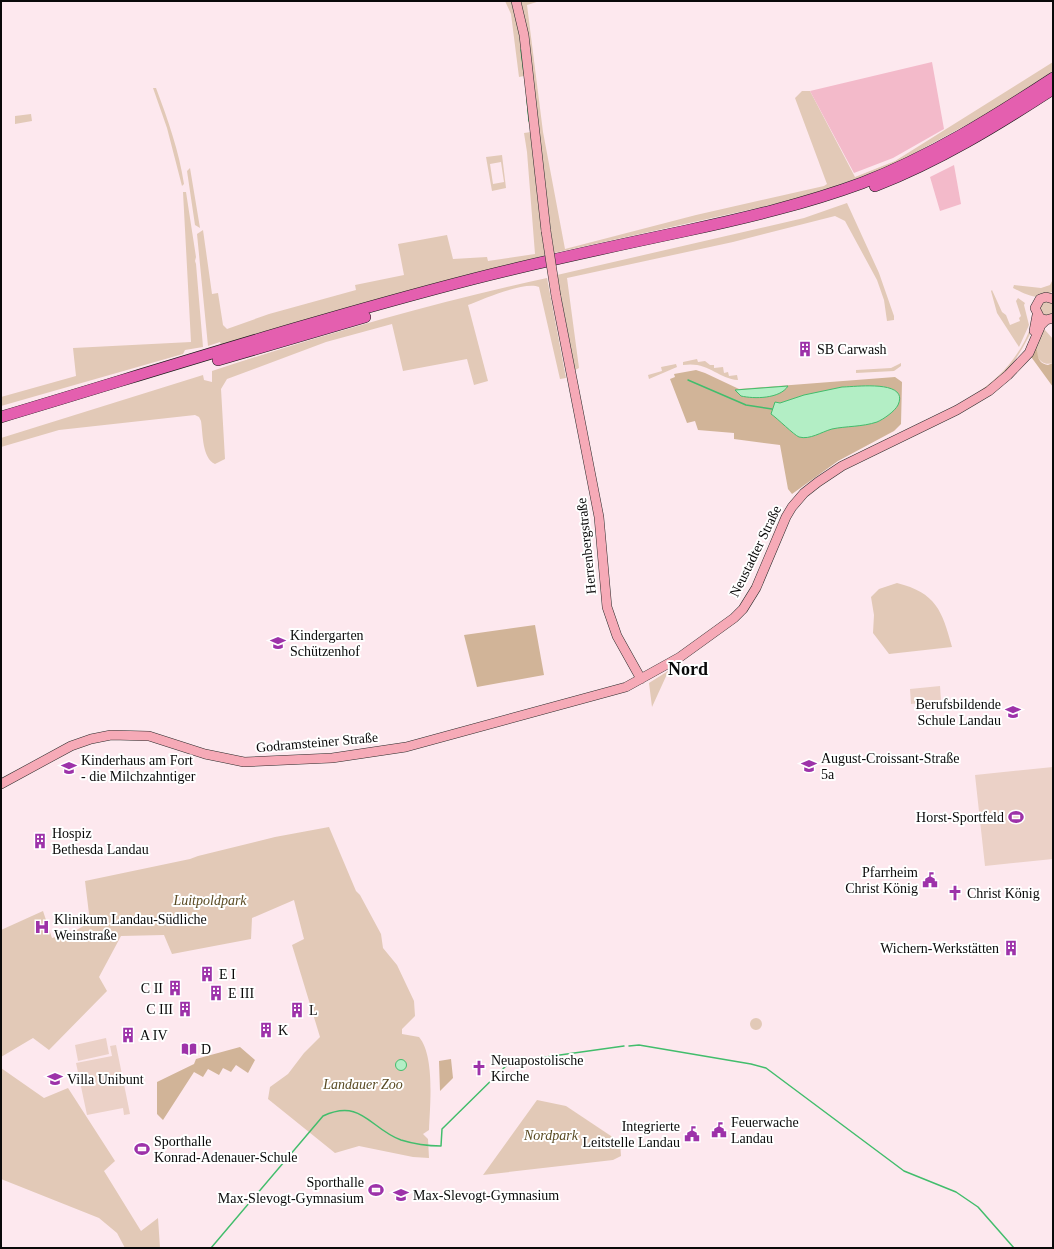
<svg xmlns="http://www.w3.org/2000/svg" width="1054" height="1249" viewBox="0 0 1054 1249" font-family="'Times New Roman',serif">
	<rect width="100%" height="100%" fill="#fde8ee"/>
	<path fill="#e2c9b7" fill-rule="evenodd" d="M 505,1 L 512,1 L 518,18 L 531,124 L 529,125 L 524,76 L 519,77 L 511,14 Z
		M 519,1 L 540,1 L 527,5 L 543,132 L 565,249 L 696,215 L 824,186 L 827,184 L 824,176 L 795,98 L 802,91 L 810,91 L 855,177 L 895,161 L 1053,62 L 1053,71 L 990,112 L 922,149 L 897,164 L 802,198 L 554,253 Z
		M 153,88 L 156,88 C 168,120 179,151 184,184 L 182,186 L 167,128 Z
		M 31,114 L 32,121 L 15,124 L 15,116 Z
		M 531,132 L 546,255 L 359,305 L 221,345 L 220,342 L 208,346 L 197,234 L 203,230 L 212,294 L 218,293 L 223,325 L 227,329 L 269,314 L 356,290 L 355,285 L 404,275 L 398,244 L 447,235 L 453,259 L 487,257 L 488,261 L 535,254 L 527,152 L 524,133 Z
		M 502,155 L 506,188 L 492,191 L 486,157 ZM 501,162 L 504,182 L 493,184 L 490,164 Z
		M 190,168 L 200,228 L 195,225 L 187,171 Z
		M 183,192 L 186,192 L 196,257 L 195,261 L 196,264 L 203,347 L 185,350 L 183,354 L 1,406 L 1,397 L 76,376 L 73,348 L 191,342 Z
		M 847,203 L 879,273 L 894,316 L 894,320 L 887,321 L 884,300 L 877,280 L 845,221 L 835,216 L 733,242 L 567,278 L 579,368 L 575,370 L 557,275 L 804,218 Z
		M 547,278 L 566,378 L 560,379 L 541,296 L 539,287 C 525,281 483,299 468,305 L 488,381 L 474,385 L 467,359 L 403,371 L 392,324 L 326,342 L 227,379 L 221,389 L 225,459 L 215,464 C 202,458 203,434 201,421 L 199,417 L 195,415 L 59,430 L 1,447 L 1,438 L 203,375 L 204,380 L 212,382 L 212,371 C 322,335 434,302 547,278 Z
		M 1053,279 L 1053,291 C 1040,303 1026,294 1013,288 L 1014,285 L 1041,288 L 1050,285 Z
		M 992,290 L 1002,312 L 1006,315 L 1010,325 L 1020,321 L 1019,318 L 1021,316 L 1016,301 L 1018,298 L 1025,303 L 1024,305 L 1029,325 L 1019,347 L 997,313 L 991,291 Z
		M 1043,301 L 1053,303 L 1053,314 L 1043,317 L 1038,307 Z
		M 1031,326 L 1033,328 C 1023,349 1001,389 975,394 C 1000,379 1022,353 1031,326 Z
		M 1045,330 L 1053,339 L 1053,363 C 1040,367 1035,355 1035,343 C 1035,340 1039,335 1041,331 Z
		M 697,359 L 698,362 L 705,361 L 710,365 L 714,365 L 714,368 L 723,367 L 724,373 L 728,372 L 729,376 L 737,375 L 738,380 C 717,378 708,361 683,365 L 683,362 Z
		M 901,363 L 901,366 L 894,371 L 856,373 L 856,370 L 891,368 Z
		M 676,364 L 677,367 L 649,379 L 648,375 L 662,371 L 661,367 Z
		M 897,583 C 936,593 942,610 952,647 L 889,654 L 873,633 L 874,615 L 871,597 L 879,589 Z
		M 668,671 L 668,672 L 652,707 L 649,683 Z
		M 329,827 L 356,891 L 360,895 L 381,934 L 383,948 L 397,965 L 414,1001 L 415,1016 L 402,1029 L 402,1034 L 419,1037 C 435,1056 430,1105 429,1130 L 423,1134 L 428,1139 L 429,1158 L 413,1157 L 359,1146 L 335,1153 L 268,1099 L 270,1087 L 288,1074 L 304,1053 L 320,1037 L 292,945 L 304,939 L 294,900 L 252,918 L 251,939 L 172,954 L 164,935 L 121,936 L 99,977 L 107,991 L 49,1050 L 33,1038 L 1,1057 L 1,930 L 43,911 L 52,938 L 75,931 L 90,922 L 85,881 L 190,859 L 198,856 L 275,837 Z
		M750 1024a6 6 0 1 1 12 0a6 6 0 1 1-12 0Z
		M 1,1068 L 44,1098 L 68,1088 L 115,1161 L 104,1171 L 141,1231 L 158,1218 L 160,1248 L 125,1248 L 117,1233 L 99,1218 L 1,1179 Z
		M 537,1100 L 566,1106 L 620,1142 L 621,1156 L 613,1160 L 483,1175 Z"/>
	<path fill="#d1b498" d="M 1035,343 C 1039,352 1035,363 1048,365 L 1053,363 L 1053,387 L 1029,354 Z
		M 696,370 L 705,373 L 739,389 L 895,377 L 902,382 L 901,424 L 894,431 L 838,461 L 792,494 L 788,489 L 780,445 L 734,439 L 734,433 L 698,430 L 695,421 L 687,423 L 670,379 L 675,377 L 674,374 Z
		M 535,625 L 544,675 L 477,687 L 464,635 Z
		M 240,1047 L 255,1060 L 248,1073 L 236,1065 L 231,1072 L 223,1068 L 219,1075 L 208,1069 L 203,1077 L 194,1072 L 163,1120 L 157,1114 L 157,1082 L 194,1064 L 196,1059 Z
		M 451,1059 L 453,1078 L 440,1091 L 439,1061 Z"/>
	<path fill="#f3baca" d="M 932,62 L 944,129 L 893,158 L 854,173 L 810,91 Z
		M 954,165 L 961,204 L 940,211 L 930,177 Z"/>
	<path fill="#ebd1c7" d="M 940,686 L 941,701 L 911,704 L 910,689 Z
		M 1053,767 L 1053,859 L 985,866 L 975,775 Z
		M 106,1038 L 109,1054 L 78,1061 L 75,1045 Z
		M 116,1045 L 130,1114 L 124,1115 L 123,1108 L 87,1115 L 76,1063 L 112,1056 L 110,1046 Z"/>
	<path fill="#b3eec5" stroke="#42bd6c" d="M 788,386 C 780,399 754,399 741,396 L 735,390 Z
		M 842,387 C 854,387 910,379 898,405 C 895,411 884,419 877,422 C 862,427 846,426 832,429 C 821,432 810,440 799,437 C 794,435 777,418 771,414 L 775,402 L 780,403 L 804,395 Z
		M395.5 1065a5.5 5.5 0 1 1 11 0a5.5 5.5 0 1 1-11 0Z"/>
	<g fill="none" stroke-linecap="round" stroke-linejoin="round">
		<path stroke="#42bd6c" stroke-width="1.5" d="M 521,50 L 524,73
			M 527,99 L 529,121
			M 688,380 L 746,405 L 772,409
			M 629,1046 L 639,1045 L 751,1064 L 766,1068 L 904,1171 L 956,1192 L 978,1207 L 1014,1248
			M 211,1248 L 323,1116 C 362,1098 370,1129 401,1140 C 414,1144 428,1146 441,1146 L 442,1129 L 510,1062 L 624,1046"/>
		<g stroke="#2b2b2b" stroke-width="10">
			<path id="secondary" d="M 516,1 L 524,35 L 546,231
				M 556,296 L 599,517 L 607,607 L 617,636 L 641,679
				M 1053,299 L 1046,297 L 1040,299 L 1035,308 L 1040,318 L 1046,320 L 1053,318
				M 1034,331 L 1037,315
				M 1,784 L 71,746 L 91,739 L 111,735 L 149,736 L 205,754 L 244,762 L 332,758 L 406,747 L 626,687 L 680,657 L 734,618 L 743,609 L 756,588 L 786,517 L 792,507 L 804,493 L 818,482 L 842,466 L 957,410 L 989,391 L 1008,375 L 1029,353 L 1041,325 L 1046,320"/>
		</g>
		<g stroke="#1a1a1a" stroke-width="12">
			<path id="highway" d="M 875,186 C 939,161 996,126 1053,89
				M 218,360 L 365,317
				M 1,417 C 158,370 314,320 473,279 C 543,261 614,246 685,231 C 745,218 805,204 862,183 C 931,156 992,118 1053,78"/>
		</g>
		<use href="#secondary" stroke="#f6aab7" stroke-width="9"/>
		<use href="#highway" stroke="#e45faf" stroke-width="11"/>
		<g stroke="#2b2b2b" stroke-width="10" stroke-linecap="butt">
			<path id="secondary-bridge" d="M 546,231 L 556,296"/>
		</g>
		<use href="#secondary-bridge" stroke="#f6aab7" stroke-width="9"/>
	</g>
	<defs>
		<g id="building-bare" transform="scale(1.2)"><path d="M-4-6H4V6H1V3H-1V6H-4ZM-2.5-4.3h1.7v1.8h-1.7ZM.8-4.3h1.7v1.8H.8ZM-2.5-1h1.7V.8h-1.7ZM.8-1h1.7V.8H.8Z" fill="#9d32a9" stroke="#fff" stroke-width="2.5" paint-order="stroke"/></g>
		<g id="school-bare" transform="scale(1.2)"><path d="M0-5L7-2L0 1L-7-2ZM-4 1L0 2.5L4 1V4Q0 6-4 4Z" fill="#9d32a9" stroke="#fff" stroke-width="2.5" paint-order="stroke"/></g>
		<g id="university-bare" transform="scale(1.2)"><path d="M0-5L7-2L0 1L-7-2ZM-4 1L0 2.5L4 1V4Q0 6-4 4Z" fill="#9d32a9" stroke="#fff" stroke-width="2.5" paint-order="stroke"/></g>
		<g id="stadium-bare" transform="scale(1.2)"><path d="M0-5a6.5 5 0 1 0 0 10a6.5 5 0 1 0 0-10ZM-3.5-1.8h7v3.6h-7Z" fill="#9d32a9" stroke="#fff" stroke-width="2.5" paint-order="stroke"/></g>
		<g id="civic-bare" transform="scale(1.2)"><path d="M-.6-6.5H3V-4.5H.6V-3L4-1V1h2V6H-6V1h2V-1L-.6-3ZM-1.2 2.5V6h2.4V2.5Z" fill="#9d32a9" stroke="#fff" stroke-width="2.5" paint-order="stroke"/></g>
		<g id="church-bare" transform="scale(1.2)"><path d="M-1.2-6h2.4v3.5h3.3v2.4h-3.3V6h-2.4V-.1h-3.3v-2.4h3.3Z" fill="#9d32a9" stroke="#fff" stroke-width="2.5" paint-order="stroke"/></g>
		<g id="hospital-bare" transform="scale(1.2)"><path d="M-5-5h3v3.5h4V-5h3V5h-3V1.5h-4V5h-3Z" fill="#9d32a9" stroke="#fff" stroke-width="2.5" paint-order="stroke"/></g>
		<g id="library-bare" transform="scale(1.2)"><path d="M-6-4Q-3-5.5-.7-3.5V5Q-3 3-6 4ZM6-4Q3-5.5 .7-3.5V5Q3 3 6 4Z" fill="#9d32a9" stroke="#fff" stroke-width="2.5" paint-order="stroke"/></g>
	</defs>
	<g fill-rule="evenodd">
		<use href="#building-bare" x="805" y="349"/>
		<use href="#school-bare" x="278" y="643"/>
		<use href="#school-bare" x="1013" y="712"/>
		<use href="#university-bare" x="809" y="766"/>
		<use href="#school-bare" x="69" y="768"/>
		<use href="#stadium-bare" x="1016" y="817"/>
		<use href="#building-bare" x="40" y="841"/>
		<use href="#civic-bare" x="930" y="880"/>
		<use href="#church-bare" x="955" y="893"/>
		<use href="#hospital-bare" x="42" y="927"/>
		<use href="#building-bare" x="1011" y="948"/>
		<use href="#building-bare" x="207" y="974"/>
		<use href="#building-bare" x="175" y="988"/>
		<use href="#building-bare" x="216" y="993"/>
		<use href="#building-bare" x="185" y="1009"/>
		<use href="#building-bare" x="297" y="1010"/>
		<use href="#building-bare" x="266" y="1030"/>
		<use href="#building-bare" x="128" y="1035"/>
		<use href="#library-bare" x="189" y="1049"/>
		<use href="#church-bare" x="479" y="1068"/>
		<use href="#school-bare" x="55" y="1079"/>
		<use href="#civic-bare" x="719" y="1130"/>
		<use href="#civic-bare" x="692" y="1134"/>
		<use href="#stadium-bare" x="142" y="1149"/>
		<use href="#stadium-bare" x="376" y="1190"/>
		<use href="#school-bare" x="401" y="1195"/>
	</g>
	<g text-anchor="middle" stroke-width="4" stroke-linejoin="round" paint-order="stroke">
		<g font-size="14" fill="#090909" stroke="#fff" text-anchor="start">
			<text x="817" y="354">SB Carwash</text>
			<text x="290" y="640">Kindergarten<tspan x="290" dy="16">Schützenhof</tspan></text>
			<text x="1001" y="709" text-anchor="end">Berufsbildende<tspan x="1001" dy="16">Schule Landau</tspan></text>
			<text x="821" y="763">August-Croissant-Straße<tspan x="821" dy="16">5a</tspan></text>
			<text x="81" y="765">Kinderhaus am Fort<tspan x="81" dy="16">- die Milchzahntiger</tspan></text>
			<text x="1004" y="822" text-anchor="end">Horst-Sportfeld</text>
			<text x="52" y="838">Hospiz<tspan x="52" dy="16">Bethesda Landau</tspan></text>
			<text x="918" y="877" text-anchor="end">Pfarrheim<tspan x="918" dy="16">Christ König</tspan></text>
			<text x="967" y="898">Christ König</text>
			<text x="54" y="924">Klinikum Landau-Südliche<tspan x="54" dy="16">Weinstraße</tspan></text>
			<text x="999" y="953" text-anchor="end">Wichern-Werkstätten</text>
			<text x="219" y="979">E I</text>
			<text x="163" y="993" text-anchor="end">C II</text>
			<text x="228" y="998">E III</text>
			<text x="173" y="1014" text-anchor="end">C III</text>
			<text x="309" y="1015">L</text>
			<text x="278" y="1035">K</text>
			<text x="140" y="1040">A IV</text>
			<text x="201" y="1054">D</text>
			<text x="491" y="1065">Neuapostolische<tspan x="491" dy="16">Kirche</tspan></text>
			<text x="67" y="1084">Villa Unibunt</text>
			<text x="731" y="1127">Feuerwache<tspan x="731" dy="16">Landau</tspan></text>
			<text x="680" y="1131" text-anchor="end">Integrierte<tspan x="680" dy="16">Leitstelle Landau</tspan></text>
			<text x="154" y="1146">Sporthalle<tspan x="154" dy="16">Konrad-Adenauer-Schule</tspan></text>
			<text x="364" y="1187" text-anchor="end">Sporthalle<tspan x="364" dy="16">Max-Slevogt-Gymnasium</tspan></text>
			<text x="413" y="1200">Max-Slevogt-Gymnasium</text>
		</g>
		<g font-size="14" fill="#090909" stroke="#fff">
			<text transform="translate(586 546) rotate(-96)" y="5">Herrenbergstraße</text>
			<text transform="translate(755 551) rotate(-64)" y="5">Neustadter Straße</text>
			<text transform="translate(317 742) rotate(-5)" y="5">Godramsteiner Straße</text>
		</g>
		<g font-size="14" font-style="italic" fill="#594a22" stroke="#fff">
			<text x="210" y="905">Luitpoldpark</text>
			<text x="363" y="1089">Landauer Zoo</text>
			<text x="551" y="1140">Nordpark</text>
		</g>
		<g font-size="18" font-weight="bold" fill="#090909" stroke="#fff">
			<text x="688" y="675">Nord</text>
		</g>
	</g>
	<rect width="1054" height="1249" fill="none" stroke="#090909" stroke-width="4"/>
</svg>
